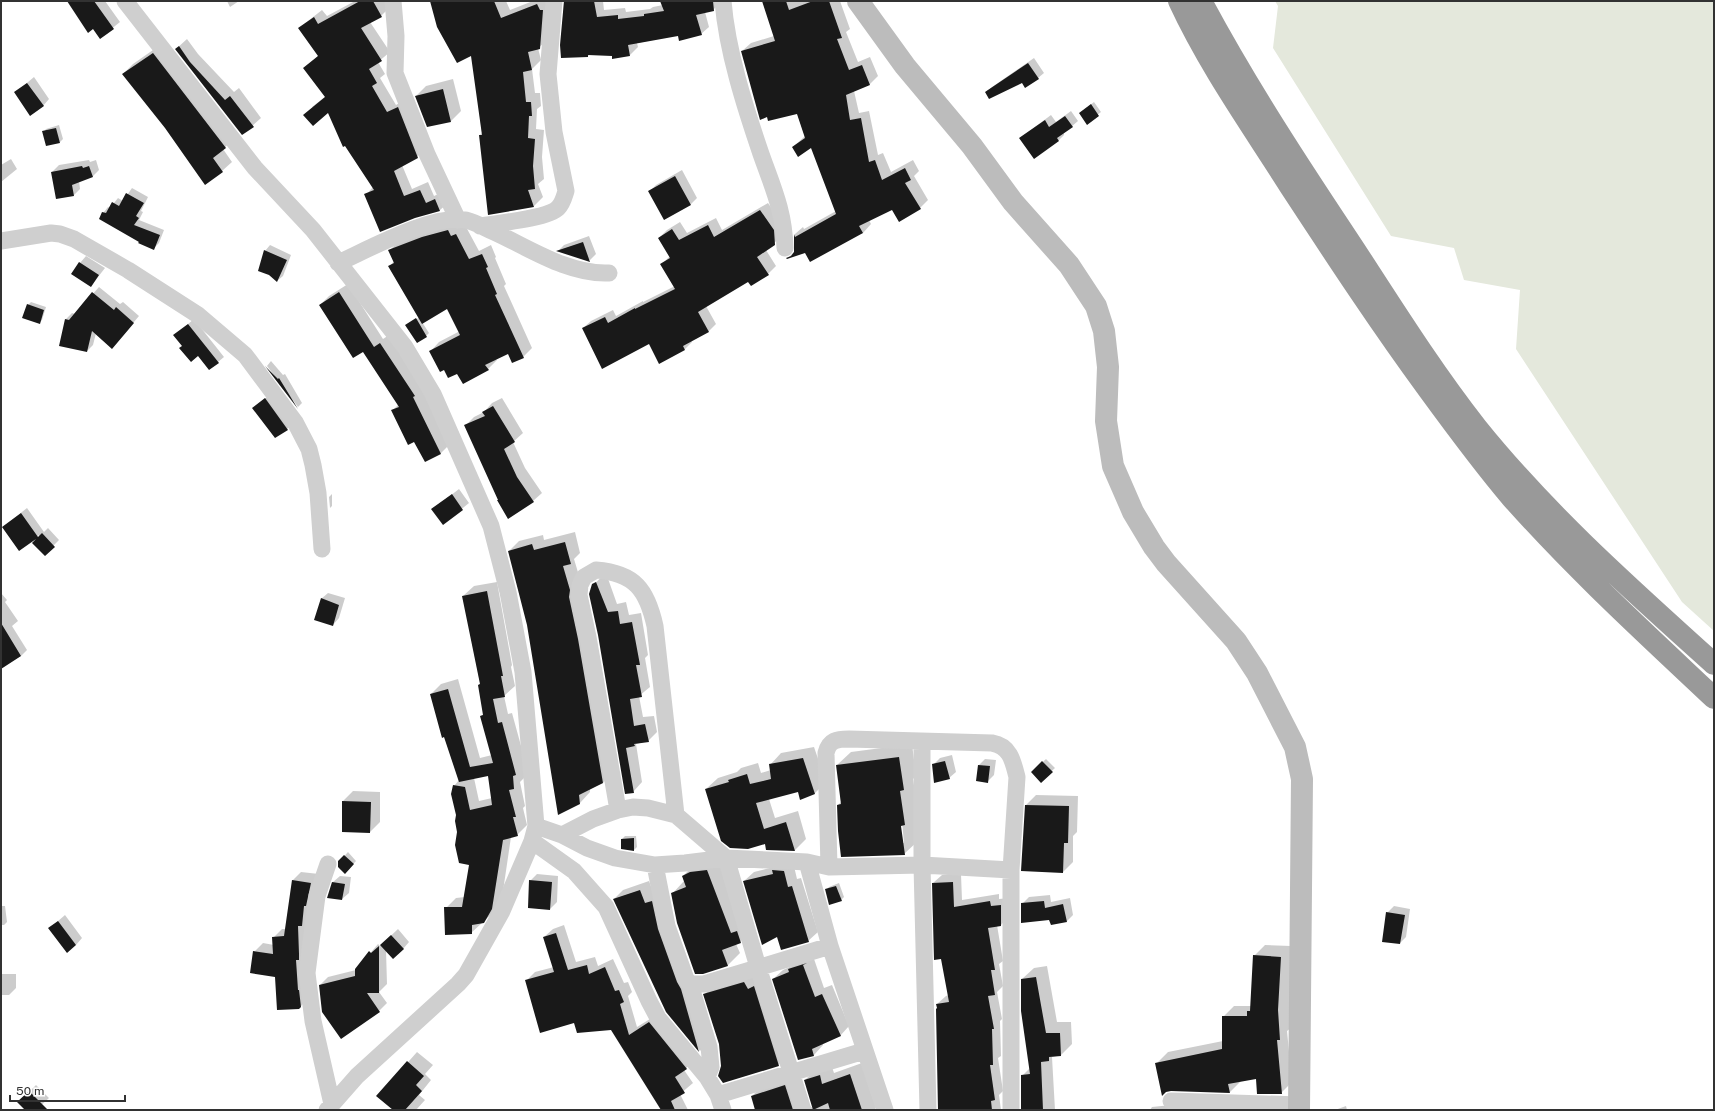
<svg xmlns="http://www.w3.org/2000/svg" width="1715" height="1111" viewBox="0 0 1715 1111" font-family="'Public Sans',sans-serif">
	<rect width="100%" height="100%" fill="#fff"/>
	<path fill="#e4e8dc" d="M 1275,1 L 1714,1 L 1714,631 L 1682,602 L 1516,349 L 1520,290 L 1464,280 L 1454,248 L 1391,236 L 1273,48 L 1278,6 Z"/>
	<path fill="#0003" fill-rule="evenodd" d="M 68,1 L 105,1 L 120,22 L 100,38 L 93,28 Z
		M 227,1 L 239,1 L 230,7 Z
		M 355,1 L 385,1 L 389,8 L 381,16 L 370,22 L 390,52 L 378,62 L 385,74 L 380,78 L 396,105 L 406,99 L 425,149 L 417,157 L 402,165 L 412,189 L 428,182 L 434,196 L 443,192 L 448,203 L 440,210 L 366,195 L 373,187 L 328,111 L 312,107 L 326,96 L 305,68 L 319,55 L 299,28 L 322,10 L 327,16 Z
		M 431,1 L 506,1 L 510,10 L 533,1 L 549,1 L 549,39 L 538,48 L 541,60 L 532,69 L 535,93 L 540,93 L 541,106 L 537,109 L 536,129 L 544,130 L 542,157 L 544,179 L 538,184 L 543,197 L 534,206 L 480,135 L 482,133 L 472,54 Z
		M 564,1 L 603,1 L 604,10 L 625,8 L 626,12 L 650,9 L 653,7 L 663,5 L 661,1 L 721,2 L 713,10 L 705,12 L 709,27 L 701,34 L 679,35 L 637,43 L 638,47 L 630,55 L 590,54 L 588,56 L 561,45 Z
		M 763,1 L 840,1 L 850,29 L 846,32 L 858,62 L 870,57 L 878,76 L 870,84 L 854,91 L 859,113 L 869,111 L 878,155 L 883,153 L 891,172 L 913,160 L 919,171 L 914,176 L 928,200 L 920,208 L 892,209 L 869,220 L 871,224 L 863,233 L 788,258 L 795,251 L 795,234 L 803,227 L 804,229 L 836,211 L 811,146 L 793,147 L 805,136 L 797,113 L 742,51 L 751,43 L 774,36 Z
		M 187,39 L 198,54 L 234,92 L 239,88 L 261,118 L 243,134 L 176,49 Z
		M 163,43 L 236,137 L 223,149 L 232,162 L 222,171 L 166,127 L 123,74 L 133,64 Z
		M 1034,58 L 1044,73 L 1038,78 L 1022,81 L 986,92 L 992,87 Z
		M 34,77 L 49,99 L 43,106 L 15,93 Z
		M 453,79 L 461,111 L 451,121 L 428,126 L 416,96 L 426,86 Z
		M 1094,102 L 1101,112 L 1087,123 L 1080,113 Z
		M 1071,111 L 1078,121 L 1064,133 L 1064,135 L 1059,140 L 1020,138 L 1051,115 L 1056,122 Z
		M 59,125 L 63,139 L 60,142 L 44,132 L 46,129 Z
		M 11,159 L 17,169 L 1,182 L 1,165 Z
		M 89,160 L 90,162 L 96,160 L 99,170 L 92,177 L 79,181 L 80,189 L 74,195 L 57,198 L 52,172 L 59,165 Z
		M 682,170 L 697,198 L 691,204 L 650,191 L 656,185 Z
		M 132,188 L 148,197 L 141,211 L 143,212 L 139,220 L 164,230 L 159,243 L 154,248 L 140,241 L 103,213 L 108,207 L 110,208 L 118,198 L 123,201 Z
		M 768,203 L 781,222 L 782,236 L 766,250 L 776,266 L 768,274 L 751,285 L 749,280 L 706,306 L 716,324 L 708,332 L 691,340 L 692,342 L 685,349 L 583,328 L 591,321 L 613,310 L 616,316 L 643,301 L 643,302 L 675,286 L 662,264 L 670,256 L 659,238 L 667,230 L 680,222 L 687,233 L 716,218 L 722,230 Z
		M 448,223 L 465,225 L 479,251 L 491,245 L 496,257 L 495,258 L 506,284 L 504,286 L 532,348 L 523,357 L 508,353 L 496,359 L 497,360 L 488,369 L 458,372 L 444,368 L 430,352 L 439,342 L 460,331 L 447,308 L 422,322 L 429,333 L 426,336 L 409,324 L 420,317 L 389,267 L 394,261 L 389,251 L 399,241 Z
		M 589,236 L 596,254 L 590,260 L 558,251 L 564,245 Z
		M 270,245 L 291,255 L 283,276 L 277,281 L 269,274 L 265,251 Z
		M 86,256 L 105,268 L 91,286 L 80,263 Z
		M 348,284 L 383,339 L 389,335 L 423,386 L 450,444 L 441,453 L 425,461 L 415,441 L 392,411 L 399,404 L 363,350 L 320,305 L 329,296 Z
		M 99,287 L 120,304 L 123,302 L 139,316 L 118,341 L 96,333 L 93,345 L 87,351 L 60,345 L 66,319 L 72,313 L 75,314 Z
		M 31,302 L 46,307 L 42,320 L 39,323 L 28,305 Z
		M 194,319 L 224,357 L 218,362 L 198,355 L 183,346 L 175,335 Z
		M 271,361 L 283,375 L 285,374 L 302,403 L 298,407 L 267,366 Z
		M 272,393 L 294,423 L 287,429 L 253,408 Z
		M 502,398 L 523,433 L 513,442 L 525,468 L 542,493 L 533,501 L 499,500 L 465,426 L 474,417 L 484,412 L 492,403 Z
		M 459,489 L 469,503 L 443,524 L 433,509 Z
		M 332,494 L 332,506 L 330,508 L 329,497 Z
		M 27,508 L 44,532 L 48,528 L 59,540 L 45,554 L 39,535 L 19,550 L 3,527 Z
		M 575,532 L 580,553 L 574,559 L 580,579 L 613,772 L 603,783 L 590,789 L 590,792 L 580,803 L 509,551 L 519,541 L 543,535 L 544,540 Z
		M 606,573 L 617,604 L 626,602 L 629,615 L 641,613 L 648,655 L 645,658 L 650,687 L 639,696 L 643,717 L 654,716 L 657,732 L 648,741 L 636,744 L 642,782 L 633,792 L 593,585 Z
		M 497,582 L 512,665 L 511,667 L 515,686 L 504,696 L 508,714 L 512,713 L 526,764 L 524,778 L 520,782 L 525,806 L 523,808 L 527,825 L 517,835 L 511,837 L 502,898 L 494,912 L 471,933 L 446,908 L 456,898 L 465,897 L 470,864 L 458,832 L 454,786 L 459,780 L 431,694 L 441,684 L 458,679 L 480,758 L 492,755 L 481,716 L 484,714 L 479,685 L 480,683 L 463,596 L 474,586 ZM 489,775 L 492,798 L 479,801 L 474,778 Z
		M 1,593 L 7,600 L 5,602 L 18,621 L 12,626 L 27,650 L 21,656 L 1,668 Z
		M 328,593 L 345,598 L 339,618 L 333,625 L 321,599 Z
		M 912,744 L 916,776 L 913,779 L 918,811 L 918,841 L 904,854 L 838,805 L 841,802 L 837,765 L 851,752 ZM 900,821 L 902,821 L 904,843 L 902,843 Z
		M 814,747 L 826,782 L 814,794 L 798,791 L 769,799 L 775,818 L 798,811 L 806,839 L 795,850 L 765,843 L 706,789 L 718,778 L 737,772 L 741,768 L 758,763 L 761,773 L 771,770 L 770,765 L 781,753 Z
		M 952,755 L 956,772 L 949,778 L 933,765 L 940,758 Z
		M 985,759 L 996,760 L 994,775 L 987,782 L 979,765 Z
		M 1046,759 L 1055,768 L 1041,781 L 1032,772 Z
		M 353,791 L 380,792 L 380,822 L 370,832 L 343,801 Z
		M 1036,795 L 1078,796 L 1077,832 L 1073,836 L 1073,862 L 1063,872 L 1026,805 Z
		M 625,836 L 636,836 L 637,847 L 634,850 L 622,848 L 622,839 Z
		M 348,852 L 356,861 L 345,873 L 339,862 Z
		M 719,859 L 752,930 L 740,942 L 736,944 L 740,953 L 728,965 L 702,973 L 672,894 L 684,881 L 683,876 L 695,864 Z
		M 793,862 L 797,879 L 801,878 L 818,932 L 808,941 L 778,936 L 744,881 L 754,872 Z
		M 301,872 L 319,874 L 309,998 L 299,1008 L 276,976 L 254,952 L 263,943 L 274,945 L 273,938 L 282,929 L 286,929 L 293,880 Z
		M 537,874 L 558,876 L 557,902 L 550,909 L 529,907 L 530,881 Z
		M 961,874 L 962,900 L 999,894 L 999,899 L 1009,898 L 1009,916 L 1001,925 L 997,925 L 1003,961 L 999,964 L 1003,986 L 997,992 L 1002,1019 L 1000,1021 L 1001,1056 L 998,1058 L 1003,1091 L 999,1095 L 1001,1110 L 939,1110 L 937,1004 L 946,996 L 949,995 L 933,883 L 942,875 Z
		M 340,876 L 351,877 L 349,893 L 342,899 L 328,897 L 333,882 Z
		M 649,881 L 708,1042 L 700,1051 L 667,1012 L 614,899 L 623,890 Z
		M 839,883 L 844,897 L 841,900 L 826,890 L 829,887 Z
		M 1050,895 L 1051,902 L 1070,898 L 1073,915 L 1067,921 L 1051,924 L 1050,919 L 1022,904 L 1029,897 Z
		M 1,906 L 5,906 L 7,922 L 4,925 L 1,925 Z
		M 1394,906 L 1410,909 L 1406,937 L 1400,943 L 1387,913 Z
		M 65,915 L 82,938 L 76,945 L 50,928 Z
		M 564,925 L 576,962 L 595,957 L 598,966 L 613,959 L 624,983 L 628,982 L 632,992 L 628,996 L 637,1027 L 658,1014 L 695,1060 L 684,1070 L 693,1083 L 680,1094 L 688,1110 L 662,1110 L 612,1029 L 575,1022 L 526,981 L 535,972 L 554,967 L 544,937 L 553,929 Z
		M 398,929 L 409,942 L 403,949 L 386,950 L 387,984 L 379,992 L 387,1003 L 379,1011 L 320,985 L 328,977 L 356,970 L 378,944 L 380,946 Z
		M 1265,945 L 1291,946 L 1291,1028 L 1287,1031 L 1292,1082 L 1281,1093 L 1257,1077 L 1241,1081 L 1230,1092 L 1157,1063 L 1168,1052 L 1223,1041 L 1223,1017 L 1234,1006 L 1251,1006 L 1254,956 Z
		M 813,956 L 824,988 L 832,985 L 849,1026 L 840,1036 L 823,1043 L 823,1045 L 814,1055 L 799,1059 L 773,979 L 783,970 Z
		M 1047,966 L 1057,1022 L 1071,1022 L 1072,1044 L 1061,1055 L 1052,1057 L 1055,1110 L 1022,1110 L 1022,1076 L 1030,1068 L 1022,979 L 1034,968 Z
		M 1,974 L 16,974 L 16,988 L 9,995 L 1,995 Z
		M 753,974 L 787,1057 L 778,1065 L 722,1066 L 720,1044 L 705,994 L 713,985 Z
		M 417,1052 L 433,1065 L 425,1074 L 431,1080 L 419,1095 L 425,1100 L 416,1110 L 394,1110 L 378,1096 Z
		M 862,1063 L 876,1108 L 874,1110 L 756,1110 L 752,1096 L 763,1085 L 796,1075 L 805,1102 L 814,1109 L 805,1080 L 816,1069 L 831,1064 L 834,1073 Z
		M 36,1085 L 49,1098 L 36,1110 L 26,1110 L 19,1102 Z
		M 1171,1105 L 1246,1110 L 1150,1110 L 1152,1107 Z
		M 1346,1106 L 1347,1110 L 1335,1110 Z"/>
	<path fill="#191919" d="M 67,1 L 94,1 L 114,29 L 100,39 L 93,29 L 88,33 Z
		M 360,1 L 373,1 L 382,17 L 361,28 L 382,61 L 369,69 L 377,83 L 372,86 L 387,112 L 398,107 L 418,158 L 394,171 L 404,196 L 420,190 L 426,203 L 435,199 L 440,211 L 415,218 L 380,232 L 364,194 L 374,190 L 345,146 L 343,147 L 328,113 L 313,126 L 303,115 L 325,97 L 303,68 L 318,56 L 298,28 L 314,17 L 318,24 Z
		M 430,1 L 494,1 L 501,18 L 537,4 L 540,10 L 543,10 L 540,49 L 528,52 L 532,70 L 523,72 L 526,102 L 531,102 L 532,116 L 529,116 L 528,138 L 535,139 L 533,166 L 535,189 L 528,190 L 534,207 L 488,215 L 479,135 L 482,135 L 471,56 L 457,63 L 437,27 Z
		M 564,1 L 594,1 L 597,17 L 618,15 L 618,19 L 644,16 L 644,14 L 664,11 L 660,1 L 713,1 L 714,11 L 696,15 L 702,35 L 679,41 L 678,36 L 628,45 L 630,56 L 612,59 L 612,56 L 588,55 L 588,57 L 561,58 L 560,45 Z
		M 762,1 L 786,1 L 789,10 L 813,1 L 829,1 L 842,38 L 837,39 L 849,70 L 862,65 L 870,85 L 846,95 L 850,120 L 861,118 L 869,162 L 875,160 L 882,180 L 905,168 L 911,180 L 905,183 L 921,209 L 899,222 L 892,210 L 859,226 L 863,233 L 810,262 L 805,253 L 787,259 L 786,258 L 791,256 L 794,252 L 794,234 L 795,237 L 836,214 L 811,148 L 798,157 L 792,147 L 805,138 L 797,114 L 768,121 L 767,117 L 760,120 L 741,51 L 775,41 Z
		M 179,46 L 190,62 L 225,100 L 230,96 L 254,127 L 242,135 L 175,49 Z
		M 153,53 L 226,148 L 213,158 L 223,172 L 205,185 L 165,128 L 122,74 Z
		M 1028,63 L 1039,79 L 1025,88 L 1022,83 L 989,99 L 985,92 Z
		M 27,83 L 44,106 L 30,116 L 14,92 Z
		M 443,89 L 451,122 L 427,127 L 415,96 Z
		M 1091,104 L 1099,116 L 1087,125 L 1079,113 Z
		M 1065,116 L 1073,127 L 1057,138 L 1059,141 L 1034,159 L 1019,138 L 1045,120 L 1049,127 Z
		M 56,128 L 60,143 L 46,146 L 42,131 Z
		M 82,166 L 83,168 L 89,166 L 93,177 L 72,185 L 74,196 L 56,199 L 51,172 Z
		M 675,176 L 691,205 L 664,220 L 648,191 Z
		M 126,193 L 144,203 L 136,216 L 139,218 L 134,225 L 160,235 L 154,250 L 138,243 L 139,242 L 99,219 L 102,212 L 106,213 L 112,202 L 119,206 Z
		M 760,210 L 774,230 L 775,245 L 757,257 L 769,275 L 751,286 L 748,282 L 698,312 L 709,332 L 683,346 L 685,350 L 659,364 L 649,344 L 602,369 L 582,328 L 605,317 L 608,323 L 635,308 L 635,309 L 675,289 L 660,264 L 670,258 L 658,238 L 672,229 L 679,240 L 708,225 L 714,237 Z
		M 448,230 L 451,236 L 456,234 L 469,259 L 482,254 L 488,267 L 486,268 L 497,294 L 495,295 L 524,358 L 512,363 L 508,354 L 485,365 L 489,370 L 463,384 L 457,374 L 448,378 L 444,370 L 440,372 L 429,351 L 460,335 L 447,309 L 422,324 L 388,266 L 394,263 L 388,250 L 422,237 Z
		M 583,242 L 590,262 L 556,251 Z
		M 264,250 L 287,260 L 277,282 L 269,275 L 258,271 Z
		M 79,262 L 99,275 L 91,287 L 71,274 Z
		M 92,292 L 114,310 L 116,307 L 134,323 L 112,349 L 92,331 L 87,352 L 59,346 L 65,319 L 69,320 Z
		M 339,292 L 374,347 L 380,343 L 415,396 L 413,397 L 441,454 L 425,462 L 414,442 L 408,445 L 391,410 L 399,407 L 363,352 L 353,358 L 319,305 Z
		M 27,304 L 44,310 L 40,324 L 22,318 Z
		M 416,318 L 427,337 L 417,343 L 405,325 Z
		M 188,324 L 219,363 L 209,370 L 198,356 L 191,362 L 179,348 L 182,346 L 173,335 Z
		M 265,366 L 278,379 L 279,378 L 298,409 Z
		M 265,398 L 288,430 L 275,438 L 252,408 Z
		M 493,406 L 515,442 L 504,449 L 517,477 L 534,502 L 508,519 L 497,500 L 498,500 L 464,425 L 485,416 L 482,412 Z
		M 452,494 L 463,510 L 443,525 L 431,509 Z
		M 21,513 L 38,537 L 42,533 L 55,547 L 45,556 L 32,543 L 36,539 L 19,551 L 2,527 Z
		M 565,542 L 571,564 L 563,566 L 570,590 L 569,597 L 578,639 L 603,783 L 579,795 L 580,804 L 558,815 L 527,625 L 508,551 L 532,544 L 534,550 Z
		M 596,582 L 608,612 L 618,611 L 620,624 L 632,622 L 640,665 L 636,665 L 642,697 L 630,699 L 634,726 L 645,724 L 649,742 L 634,744 L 635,746 L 626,748 L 634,793 L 625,794 L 598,635 L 589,594 L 592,584 Z
		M 487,591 L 503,676 L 501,676 L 505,697 L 493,699 L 498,723 L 502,722 L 516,775 L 513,776 L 514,789 L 509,790 L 516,817 L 513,817 L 518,836 L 503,840 L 492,909 L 484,923 L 472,925 L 472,934 L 445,935 L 444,907 L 462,907 L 469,865 L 459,863 L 455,845 L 457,832 L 455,821 L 456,815 L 451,794 L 453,785 L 465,787 L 470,810 L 492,805 L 488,776 L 459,782 L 444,737 L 442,738 L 430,694 L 448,689 L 470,767 L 493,763 L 480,716 L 483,715 L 478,685 L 480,684 L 462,596 Z
		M 321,598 L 339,605 L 333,626 L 314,620 Z
		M 1,623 L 21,656 L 1,669 Z
		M 899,757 L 904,790 L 900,791 L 905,825 L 901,826 L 905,855 L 841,857 L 838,831 L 837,805 L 841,804 L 836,765 Z
		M 803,758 L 815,794 L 800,800 L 798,792 L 756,803 L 764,829 L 786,822 L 795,851 L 766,850 L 765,844 L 748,849 L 730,848 L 721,841 L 705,789 L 729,782 L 728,780 L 747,774 L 750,784 L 771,779 L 769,764 Z
		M 945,761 L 950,779 L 934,783 L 932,764 Z
		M 1042,761 L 1053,772 L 1041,783 L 1031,772 Z
		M 978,765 L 990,766 L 988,783 L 976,781 Z
		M 342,801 L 371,802 L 370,833 L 342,832 Z
		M 1025,805 L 1069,806 L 1068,843 L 1064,843 L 1063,873 L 1021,871 Z
		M 634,838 L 634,851 L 621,849 L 621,839 Z
		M 344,855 L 354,864 L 345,874 L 338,867 L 338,861 Z
		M 707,870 L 731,933 L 737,931 L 741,943 L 722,950 L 728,966 L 703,974 L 695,974 L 677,923 L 671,893 L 686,887 L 682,876 L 690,872 Z
		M 772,870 L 784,871 L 788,887 L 792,886 L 809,942 L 781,950 L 777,937 L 762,945 L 743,881 L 773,874 Z
		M 292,880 L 311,883 L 306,906 L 304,906 L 302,926 L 298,926 L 299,954 L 299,960 L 296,960 L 298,990 L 299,990 L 301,1007 L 299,1009 L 277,1010 L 275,977 L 250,973 L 253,951 L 273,954 L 272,937 L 284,936 Z
		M 529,880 L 552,882 L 550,910 L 528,908 Z
		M 332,882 L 345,884 L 342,900 L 327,898 Z
		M 953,882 L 954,907 L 990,901 L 991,906 L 1001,905 L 1001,926 L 988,928 L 995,970 L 991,970 L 995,995 L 988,996 L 994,1029 L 992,1029 L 993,1065 L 990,1065 L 995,1100 L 991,1101 L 992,1110 L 938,1110 L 936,1009 L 937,1008 L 936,1004 L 949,1002 L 941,959 L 934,960 L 932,883 Z
		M 836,886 L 842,901 L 829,905 L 825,889 Z
		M 640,890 L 645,903 L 652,901 L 658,929 L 677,982 L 681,989 L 699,1052 L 666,1012 L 614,901 L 613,899 Z
		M 1044,901 L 1045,908 L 1063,904 L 1067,922 L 1051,925 L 1049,920 L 1021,923 L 1021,903 Z
		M 1386,912 L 1405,915 L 1400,944 L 1382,942 Z
		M 58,921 L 76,945 L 67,953 L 48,928 Z
		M 556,933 L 568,970 L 587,965 L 589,974 L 605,967 L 615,991 L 619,990 L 624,1002 L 620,1004 L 629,1035 L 649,1022 L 687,1069 L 675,1077 L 685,1093 L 671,1101 L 675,1110 L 661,1110 L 611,1030 L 577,1033 L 574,1023 L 540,1033 L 525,980 L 554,972 L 543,937 Z
		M 391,935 L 404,949 L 393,959 L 380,945 Z
		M 379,946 L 379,993 L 367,993 L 380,1012 L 341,1039 L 322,1012 L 319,985 L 355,976 L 355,969 L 369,951 L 371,953 Z
		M 1253,955 L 1281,957 L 1278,1010 L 1280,1040 L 1277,1040 L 1282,1094 L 1257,1094 L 1256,1079 L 1228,1084 L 1230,1093 L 1171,1091 L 1166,1092 L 1162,1096 L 1155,1063 L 1222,1049 L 1222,1016 L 1247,1016 L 1247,1011 L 1250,1011 Z
		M 807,963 L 803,965 L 815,997 L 822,994 L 841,1036 L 812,1049 L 814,1056 L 798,1060 L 772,979 L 789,972 L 788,969 Z
		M 1036,977 L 1046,1033 L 1060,1033 L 1061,1056 L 1049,1057 L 1049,1061 L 1041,1062 L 1043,1110 L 1021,1110 L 1021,1075 L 1030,1074 L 1021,1011 L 1021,979 Z
		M 744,982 L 748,989 L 754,986 L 779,1066 L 723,1083 L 718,1076 L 721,1066 L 719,1044 L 703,994 Z
		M 407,1061 L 424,1076 L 416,1085 L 422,1091 L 405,1110 L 393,1110 L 376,1096 Z
		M 850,1074 L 862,1110 L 830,1110 L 828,1103 L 813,1110 L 804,1080 L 820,1075 L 822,1084 Z
		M 785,1085 L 793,1110 L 755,1110 L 751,1096 Z
		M 29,1091 L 48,1110 L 25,1110 L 17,1102 Z"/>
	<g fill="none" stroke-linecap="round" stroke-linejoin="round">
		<path stroke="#cfcfcf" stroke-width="17" d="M 125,1 L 255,168 L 313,230 L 405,347 L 433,394 L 491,526 L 508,592 L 523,672 L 536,826 L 532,841 L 502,911 L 466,975 L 458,984 L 357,1076 L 327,1110
			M 393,1 L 396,36 L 395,73 L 427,154 L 458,220
			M 723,1 C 727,51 745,107 761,154 C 773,188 784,211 785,248
			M 480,226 C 497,223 547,219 558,208 C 563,203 564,197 566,191 L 554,132 L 548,74 L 554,1
			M 1,241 L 51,233 L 60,234 L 74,239 L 128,270 L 198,315 L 245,355 L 295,422 L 309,449 L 313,465 L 318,493 L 322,549
			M 338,263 C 369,249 432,214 466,220 C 475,222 485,228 494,232 C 529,248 569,275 609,273
			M 922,742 L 922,865 L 928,1110
			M 618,810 L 588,637 L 579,595 L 580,585 L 584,577 L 596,570 C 635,573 647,590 655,626 L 676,815
			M 536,826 L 562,835 L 587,848 L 615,858 L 655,865 L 685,863 L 726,858 L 807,862 L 829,867 L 922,865 L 1011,870
			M 562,835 L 593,819 L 618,810 L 633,807 L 648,808 L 676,815 L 726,858 L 758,967 L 803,1110
			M 532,841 L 574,871 L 606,907 L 649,1001 L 658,1018 L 707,1077 L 718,1095 L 723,1110
			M 807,862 L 830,946 L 885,1110
			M 328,864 L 317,896 L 307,973 L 313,1021 L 332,1104
			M 655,865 L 667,926 L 686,979 L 690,984 L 704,984 L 830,946
			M 829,867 L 826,753 C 829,740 837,739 849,739 L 992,743 C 1010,746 1013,761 1017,777 L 1011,870 L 1011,1110
			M 690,984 L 709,1047 L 711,1067 L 707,1077
			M 718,1095 L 864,1051
			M 1171,1101 L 1299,1105"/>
		<path stroke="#bcbcbc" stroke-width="22" d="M 858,1 L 905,66 L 972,146 L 1013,202 L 1069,265 L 1096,306 L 1104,331 L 1108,367 L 1106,421 L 1113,466 L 1133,512 L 1154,547 L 1166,563 L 1236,641 L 1257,673 L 1295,747 L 1302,779 L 1299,1110"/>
		<path stroke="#999" stroke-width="22" d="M 1179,1 C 1210,68 1254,129 1293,191 C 1337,258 1381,325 1428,389 C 1455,426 1482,463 1512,498 C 1575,569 1645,633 1714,698
			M 1201,1 C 1247,87 1301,169 1355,250 C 1394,310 1433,372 1477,428 C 1547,515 1632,590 1714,664"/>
	</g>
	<rect width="1715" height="1111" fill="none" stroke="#323232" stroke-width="4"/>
	<path d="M10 1095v6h115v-6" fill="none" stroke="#323232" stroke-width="2"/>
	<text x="16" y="1095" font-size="12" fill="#323232" stroke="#ffffff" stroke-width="3" paint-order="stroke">50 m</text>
</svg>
